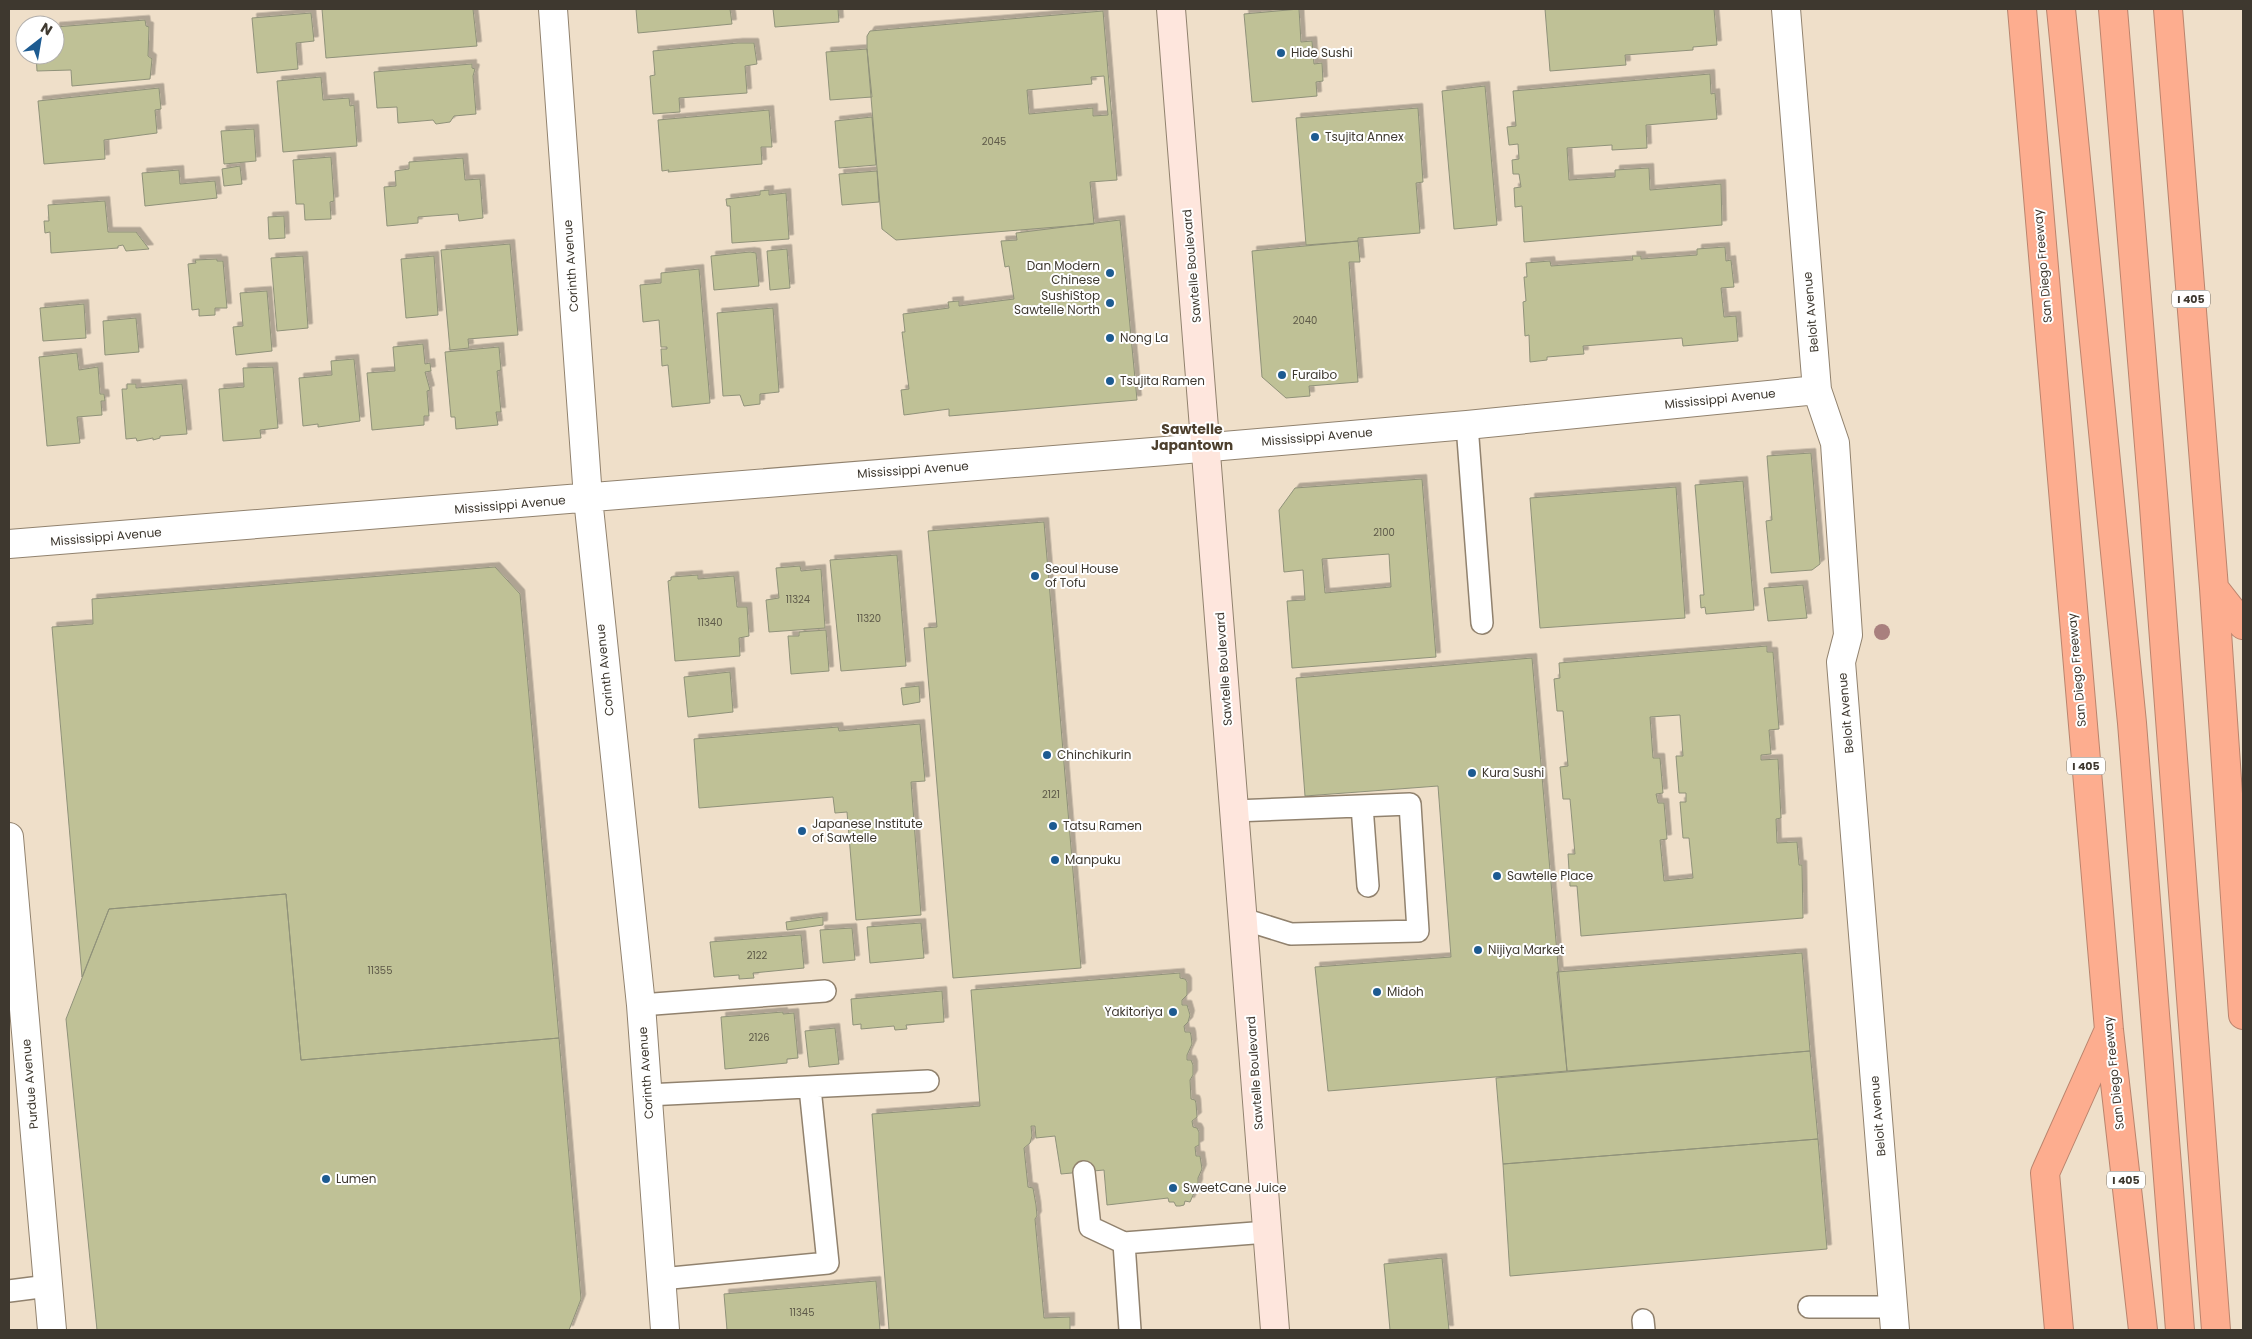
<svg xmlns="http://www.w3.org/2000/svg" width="2252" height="1339" viewBox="0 0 2252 1339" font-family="Poppins,sans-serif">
	<defs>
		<filter id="shadow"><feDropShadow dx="4.5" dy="-4.5" stdDeviation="0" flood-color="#0004"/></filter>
	</defs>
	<rect width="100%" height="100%" fill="#efdfc9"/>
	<path fill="#bfc196" stroke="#90927a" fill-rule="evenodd" filter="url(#shadow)" d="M 322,9 L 473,9 L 477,46 L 326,58 Z
		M 636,9 L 730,9 L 732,24 L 638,33 Z
		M 773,9 L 838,9 L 839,22 L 775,27 Z
		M 1299,9 L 1301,42 L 1312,41 L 1314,64 L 1322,63 L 1323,81 L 1316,82 L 1317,96 L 1252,102 L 1244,14 Z
		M 1545,9 L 1714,9 L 1717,45 L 1693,47 L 1693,50 L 1625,55 L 1626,65 L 1550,71 Z
		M 1103,11 L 1117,180 L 1090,182 L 1094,224 L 896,240 L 882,229 L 867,49 L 867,36 L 870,31 ZM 1104,76 L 1108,115 L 1093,116 L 1093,108 L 1029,114 L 1027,90 L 1092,84 L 1091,77 Z
		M 311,13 L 314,41 L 296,43 L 298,69 L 257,73 L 252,18 Z
		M 145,20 L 146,26 L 149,27 L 148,56 L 152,59 L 150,79 L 72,86 L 71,70 L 37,71 L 36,55 L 55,55 L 55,27 Z
		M 738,43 L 754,43 L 757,64 L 745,66 L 747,93 L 679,98 L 680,112 L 653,114 L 650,76 L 655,75 L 653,51 Z
		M 867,49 L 872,97 L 830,100 L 826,52 Z
		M 472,64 L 472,68 L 475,69 L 473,76 L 476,114 L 454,116 L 450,122 L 436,124 L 433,120 L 398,123 L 397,107 L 377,108 L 374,72 Z
		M 1710,74 L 1711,94 L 1715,93 L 1717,119 L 1646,125 L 1647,148 L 1612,150 L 1612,145 L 1567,148 L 1569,180 L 1615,177 L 1615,170 L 1649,168 L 1650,190 L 1721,184 L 1722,225 L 1524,242 L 1522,206 L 1515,207 L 1514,188 L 1521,187 L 1519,174 L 1513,174 L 1512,160 L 1519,159 L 1518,144 L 1509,145 L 1507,127 L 1516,126 L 1513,91 Z
		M 321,77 L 323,100 L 349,98 L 350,106 L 354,105 L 357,146 L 283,152 L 277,81 Z
		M 1485,86 L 1497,225 L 1454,229 L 1442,91 Z
		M 159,88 L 161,109 L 155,110 L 157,133 L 104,140 L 105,159 L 44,164 L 38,101 Z
		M 1418,108 L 1423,182 L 1416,183 L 1420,233 L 1358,238 L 1358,241 L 1306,245 L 1296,118 Z
		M 769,110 L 772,147 L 761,147 L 762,164 L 668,172 L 669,170 L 662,171 L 658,120 Z
		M 872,117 L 876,165 L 839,168 L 835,121 Z
		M 254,129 L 256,161 L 224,164 L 221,131 Z
		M 331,157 L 334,201 L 330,202 L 331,219 L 305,220 L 304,204 L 296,204 L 293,160 Z
		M 463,158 L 465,180 L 480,179 L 483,218 L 459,221 L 458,214 L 418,217 L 418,223 L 387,226 L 384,187 L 396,186 L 395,171 L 409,169 L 409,162 Z
		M 240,166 L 242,184 L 224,186 L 222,169 Z
		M 179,170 L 180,184 L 215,181 L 217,198 L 145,206 L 142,173 Z
		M 877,171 L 879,202 L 842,205 L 839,174 Z
		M 769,190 L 769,195 L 786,193 L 789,239 L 732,243 L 730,206 L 727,206 L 726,199 L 760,195 L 760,191 Z
		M 105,201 L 108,232 L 136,232 L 149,249 L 126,251 L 123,245 L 118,246 L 118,248 L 51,253 L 50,232 L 45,233 L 44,221 L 49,221 L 48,205 Z
		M 284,216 L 285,238 L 269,239 L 268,217 Z
		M 1120,220 L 1137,400 L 949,416 L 949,409 L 904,415 L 901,390 L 909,389 L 902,332 L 905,332 L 903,314 L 949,308 L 948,302 L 959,301 L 959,306 L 1014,299 L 1009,266 L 1005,267 L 1001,241 L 1017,240 L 1016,233 Z
		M 1358,241 L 1360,262 L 1349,262 L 1358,382 L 1309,386 L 1310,396 L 1286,398 L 1262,377 L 1252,251 Z
		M 510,244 L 518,335 L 468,339 L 469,348 L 450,350 L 441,250 Z
		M 1725,247 L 1726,261 L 1731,260 L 1734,287 L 1721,288 L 1724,317 L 1736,316 L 1738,341 L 1683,346 L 1682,338 L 1583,346 L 1584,354 L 1547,357 L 1547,360 L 1530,362 L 1529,335 L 1525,336 L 1523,302 L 1526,301 L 1524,277 L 1527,277 L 1526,263 L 1550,261 L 1551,266 L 1633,260 L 1632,256 L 1641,256 L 1641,259 L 1697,255 L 1697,249 Z
		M 787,249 L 790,288 L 770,290 L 767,251 Z
		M 750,252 L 756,253 L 759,286 L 714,290 L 711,256 Z
		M 303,256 L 308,328 L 277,331 L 271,258 Z
		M 434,256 L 438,315 L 406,318 L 401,259 Z
		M 217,259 L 217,261 L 223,261 L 227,308 L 215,308 L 215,315 L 199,316 L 199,309 L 192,310 L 188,264 L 196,263 L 195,260 Z
		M 699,269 L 710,403 L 672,407 L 668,365 L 662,366 L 661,349 L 667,349 L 667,347 L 661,347 L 659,320 L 643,322 L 640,285 L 661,283 L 661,273 Z
		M 267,291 L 272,351 L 236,355 L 233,327 L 243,326 L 240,293 Z
		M 84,304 L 86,338 L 43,341 L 40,308 Z
		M 773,308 L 779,392 L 760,394 L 760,404 L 744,406 L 740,395 L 723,396 L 717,313 Z
		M 136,318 L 139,352 L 105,355 L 103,321 Z
		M 423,344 L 425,364 L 430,363 L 431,371 L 425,372 L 430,390 L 427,391 L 429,416 L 424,416 L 424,425 L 372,430 L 367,373 L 395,371 L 393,347 Z
		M 499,347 L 501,370 L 497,371 L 501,412 L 496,412 L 498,425 L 456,429 L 455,417 L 451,417 L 445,352 Z
		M 77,353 L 79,370 L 98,367 L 100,394 L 104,394 L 105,401 L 101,401 L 102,415 L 77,417 L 80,443 L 47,446 L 39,357 Z
		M 354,359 L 360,421 L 318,427 L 318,424 L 303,426 L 299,378 L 332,375 L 331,361 Z
		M 273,367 L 278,428 L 260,430 L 261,438 L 223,441 L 219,389 L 244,387 L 243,368 Z
		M 127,384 L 136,384 L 136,388 L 182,384 L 187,434 L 160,436 L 160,438 L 153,440 L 153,438 L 137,441 L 136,438 L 126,439 L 122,389 L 127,389 Z
		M 1811,453 L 1820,564 L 1812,570 L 1771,573 L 1766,521 L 1772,520 L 1767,456 Z
		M 1422,479 L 1436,657 L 1292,668 L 1287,601 L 1305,600 L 1303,570 L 1284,572 L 1279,510 L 1295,488 ZM 1389,554 L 1391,587 L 1325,593 L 1322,559 Z
		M 1743,481 L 1754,610 L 1706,614 L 1705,607 L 1701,608 L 1700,595 L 1704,595 L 1695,485 Z
		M 1676,487 L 1685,618 L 1540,628 L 1530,498 Z
		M 1044,522 L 1081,968 L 953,978 L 924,628 L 937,627 L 928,531 Z
		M 897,555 L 906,666 L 841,671 L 830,560 Z
		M 800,566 L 801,571 L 821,569 L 825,628 L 769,632 L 766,600 L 779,598 L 776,568 Z
		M 495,567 L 520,594 L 559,1038 L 301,1060 L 286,894 L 109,909 L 82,977 L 52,627 L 93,624 L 92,599 Z
		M 698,575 L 698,579 L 734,576 L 737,607 L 747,607 L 749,636 L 739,638 L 740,656 L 675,661 L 668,581 L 671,580 L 671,577 Z
		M 1803,585 L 1807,618 L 1768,621 L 1764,588 Z
		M 826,630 L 829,671 L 791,674 L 788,636 L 799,636 L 799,632 Z
		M 1767,646 L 1767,652 L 1773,652 L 1779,729 L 1769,730 L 1771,754 L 1761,755 L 1761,760 L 1778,759 L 1781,818 L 1776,819 L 1777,843 L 1797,842 L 1799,865 L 1802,865 L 1803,918 L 1581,936 L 1577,886 L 1570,886 L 1568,854 L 1575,854 L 1570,799 L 1563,799 L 1560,767 L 1568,766 L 1563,711 L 1557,711 L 1554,679 L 1560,678 L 1559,663 ZM 1680,715 L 1683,756 L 1676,756 L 1679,793 L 1686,793 L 1686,802 L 1680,802 L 1683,838 L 1689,838 L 1693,878 L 1664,881 L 1660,840 L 1667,839 L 1664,803 L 1658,803 L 1656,794 L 1663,793 L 1660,758 L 1653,758 L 1650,717 Z
		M 1532,658 L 1567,1071 L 1328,1091 L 1315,967 L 1451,957 L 1438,786 L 1305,796 L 1296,678 Z
		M 730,672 L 733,712 L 688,717 L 684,677 Z
		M 919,686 L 920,702 L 903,705 L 901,688 Z
		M 920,724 L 925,781 L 911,782 L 921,915 L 856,920 L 847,812 L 835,813 L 833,797 L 699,808 L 694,739 L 838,727 L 839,731 Z
		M 286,894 L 301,1060 L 559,1038 L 581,1299 L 569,1330 L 97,1330 L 66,1019 L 109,909 Z
		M 823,917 L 823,925 L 787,930 L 786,922 Z
		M 921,923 L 924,958 L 870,963 L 867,927 Z
		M 852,928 L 855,960 L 823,963 L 820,930 Z
		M 801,935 L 804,968 L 753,973 L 754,978 L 739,979 L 739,975 L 714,977 L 710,942 Z
		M 1802,953 L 1810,1051 L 1567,1071 L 1557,972 Z
		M 1180,973 L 1180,978 L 1185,979 L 1187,982 L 1187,995 L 1182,1000 L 1182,1005 L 1187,1005 L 1190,1015 L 1188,1022 L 1184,1026 L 1185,1032 L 1190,1032 L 1191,1035 L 1192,1044 L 1187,1055 L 1187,1060 L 1191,1060 L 1193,1065 L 1193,1075 L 1190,1080 L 1191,1099 L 1195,1100 L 1196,1103 L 1197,1117 L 1192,1121 L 1193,1127 L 1197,1128 L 1199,1132 L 1199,1145 L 1195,1147 L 1196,1156 L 1200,1156 L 1202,1169 L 1198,1178 L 1198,1184 L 1190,1202 L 1185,1201 L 1184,1205 L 1180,1206 L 1176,1206 L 1174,1202 L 1169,1202 L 1168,1198 L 1107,1205 L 1104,1170 L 1061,1174 L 1055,1136 L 1036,1138 L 1035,1126 L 1031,1126 L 1032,1136 L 1030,1143 L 1024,1148 L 1028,1187 L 1033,1188 L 1036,1205 L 1037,1216 L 1035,1219 L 1044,1318 L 1070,1317 L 1070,1330 L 889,1330 L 872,1114 L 980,1106 L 971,990 Z
		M 942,991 L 944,1022 L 906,1025 L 907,1029 L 895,1030 L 894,1026 L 861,1029 L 861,1024 L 853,1025 L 851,999 Z
		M 783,1012 L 783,1014 L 794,1013 L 798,1058 L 787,1059 L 787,1063 L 725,1069 L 721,1017 Z
		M 835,1028 L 839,1064 L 809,1067 L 805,1031 Z
		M 1810,1051 L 1818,1139 L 1503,1164 L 1496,1078 Z
		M 1818,1139 L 1827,1249 L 1510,1276 L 1503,1164 Z
		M 1442,1258 L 1449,1330 L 1386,1330 L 1390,1330 L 1384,1264 Z
		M 876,1281 L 880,1330 L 727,1330 L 724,1294 Z"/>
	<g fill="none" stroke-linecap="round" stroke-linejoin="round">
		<g stroke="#91826e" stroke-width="24">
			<path id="lane" d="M 1467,425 L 1482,623
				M 1362,806 L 1368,886
				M 1234,811 L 1410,804 L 1418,931 L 1291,934 L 1243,919
				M 641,1005 L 825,991
				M 647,1095 L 928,1081
				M 1084,1172 L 1090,1227 L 1124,1243
				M 661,1279 L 828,1263 L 810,1088
				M 9,1291 L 48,1286
				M 1809,1307 L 1893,1307
				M 1643,1320 L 1644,1330
				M 1130,1330 L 1124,1243 L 1267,1232"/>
		</g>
		<g stroke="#91826e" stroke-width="30">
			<path id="street" d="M 553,9 L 588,498 L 641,1005 L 665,1330
				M 1786,9 L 1817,390 L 1835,443 L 1848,635 L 1841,662 L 1895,1330
				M 9,544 L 1165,451 L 1467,425 L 1817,390
				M 9,837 L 52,1330"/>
		</g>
		<g stroke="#91826e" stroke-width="30">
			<path id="secondary" d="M 1171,9 L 1275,1330"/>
		</g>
		<g stroke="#ba846d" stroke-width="30">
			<path id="highway" d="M 2022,9 L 2109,1030 L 2143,1330
				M 2061,9 L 2132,723 L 2180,1330
				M 2113,9 L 2154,506 L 2216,1330
				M 2168,9 L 2214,588 L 2243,1015
				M 2214,588 L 2243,625
				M 2059,1330 L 2045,1173 L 2108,1032"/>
		</g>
		<use href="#lane" stroke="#fff" stroke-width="21"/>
		<use href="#street" stroke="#fff" stroke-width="28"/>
		<use href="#secondary" stroke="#fee6dd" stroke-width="28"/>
		<use href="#highway" stroke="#fdad8f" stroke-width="28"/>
	</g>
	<circle fill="#a9807e" cx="1882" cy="632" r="8"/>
	<g fill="#1d5b91" stroke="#fff" stroke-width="2">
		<circle cx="1281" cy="53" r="5"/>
		<circle cx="1315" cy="137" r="5"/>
		<circle cx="1110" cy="273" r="5"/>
		<circle cx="1110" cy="303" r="5"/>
		<circle cx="1110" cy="338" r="5"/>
		<circle cx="1282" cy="375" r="5"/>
		<circle cx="1110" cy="381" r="5"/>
		<circle cx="1035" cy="576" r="5"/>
		<circle cx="1047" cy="755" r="5"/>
		<circle cx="1472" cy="773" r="5"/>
		<circle cx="1053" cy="826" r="5"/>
		<circle cx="802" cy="831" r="5"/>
		<circle cx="1055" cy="860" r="5"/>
		<circle cx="1497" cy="876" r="5"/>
		<circle cx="1478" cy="950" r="5"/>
		<circle cx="1377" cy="992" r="5"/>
		<circle cx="1173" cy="1012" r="5"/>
		<circle cx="326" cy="1179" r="5"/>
		<circle cx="1173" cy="1188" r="5"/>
	</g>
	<g text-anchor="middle" stroke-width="4" stroke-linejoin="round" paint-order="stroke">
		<g font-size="10" fill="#5e5a49">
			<text x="994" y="145">2045</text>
			<text x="1305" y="324">2040</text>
			<text x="1384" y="536">2100</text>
			<text x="798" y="603">11324</text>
			<text x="869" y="622">11320</text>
			<text x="710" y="626">11340</text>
			<text x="1051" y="798">2121</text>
			<text x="757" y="959">2122</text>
			<text x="380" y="974">11355</text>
			<text x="759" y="1041">2126</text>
			<text x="802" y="1316">11345</text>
		</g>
		<g fill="#fff" stroke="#78746d" stroke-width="1">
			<rect x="2172" y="290.5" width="38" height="17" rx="4"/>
			<rect x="2067" y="757.5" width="38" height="17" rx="4"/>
			<rect x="2107" y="1171.5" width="38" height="17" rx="4"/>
		</g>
		<g font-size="11" font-weight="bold" fill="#3e382f">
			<text x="2191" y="303">I 405</text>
			<text x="2086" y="770">I 405</text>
			<text x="2126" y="1184">I 405</text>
		</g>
		<g font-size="12" fill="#3e382f" stroke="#fff" text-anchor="start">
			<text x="1291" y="57">Hide Sushi</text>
			<text x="1325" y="141">Tsujita Annex</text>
			<text x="1100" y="270" text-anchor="end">Dan Modern<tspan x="1100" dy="14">Chinese</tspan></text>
			<text x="1100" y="300" text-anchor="end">SushiStop<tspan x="1100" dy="14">Sawtelle North</tspan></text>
			<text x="1120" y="342">Nong La</text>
			<text x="1292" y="379">Furaibo</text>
			<text x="1120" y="385">Tsujita Ramen</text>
			<text x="1045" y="573">Seoul House<tspan x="1045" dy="14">of Tofu</tspan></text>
			<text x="1057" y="759">Chinchikurin</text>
			<text x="1482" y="777">Kura Sushi</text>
			<text x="812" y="828">Japanese Institute<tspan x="812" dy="14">of Sawtelle</tspan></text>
			<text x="1063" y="830">Tatsu Ramen</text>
			<text x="1065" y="864">Manpuku</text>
			<text x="1507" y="880">Sawtelle Place</text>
			<text x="1488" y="954">Nijiya Market</text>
			<text x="1387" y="996">Midoh</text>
			<text x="1163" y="1016" text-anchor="end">Yakitoriya</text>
			<text x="336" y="1183">Lumen</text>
			<text x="1183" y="1192">SweetCane Juice</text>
		</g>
		<g font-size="12" fill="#3e382f" stroke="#fff">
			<text transform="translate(571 266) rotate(-94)" y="4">Corinth Avenue</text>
			<text transform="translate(1192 266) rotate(-95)" y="4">Sawtelle Boulevard</text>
			<text transform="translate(2043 266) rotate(-95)" y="4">San Diego Freeway</text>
			<text transform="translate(1811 312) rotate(-95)" y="4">Beloit Avenue</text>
			<text transform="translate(1720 399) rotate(-6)" y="4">Mississippi Avenue</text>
			<text transform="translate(1317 437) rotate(-5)" y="4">Mississippi Avenue</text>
			<text transform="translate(913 470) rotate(-4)" y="4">Mississippi Avenue</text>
			<text transform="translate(510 505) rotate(-5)" y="4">Mississippi Avenue</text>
			<text transform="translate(106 537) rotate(-5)" y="4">Mississippi Avenue</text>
			<text transform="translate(1224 669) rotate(-94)" y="4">Sawtelle Boulevard</text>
			<text transform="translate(605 670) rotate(-96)" y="4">Corinth Avenue</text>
			<text transform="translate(2077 670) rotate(-95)" y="4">San Diego Freeway</text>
			<text transform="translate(1846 713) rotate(-95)" y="4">Beloit Avenue</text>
			<text transform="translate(646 1073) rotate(-94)" y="4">Corinth Avenue</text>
			<text transform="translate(1255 1073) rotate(-94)" y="4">Sawtelle Boulevard</text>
			<text transform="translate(2114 1073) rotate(-96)" y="4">San Diego Freeway</text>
			<text transform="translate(30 1084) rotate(-95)" y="4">Purdue Avenue</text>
			<text transform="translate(1878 1116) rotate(-95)" y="4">Beloit Avenue</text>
		</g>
		<g font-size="14" font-weight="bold" fill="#4c3f2d" stroke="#fff">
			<text x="1192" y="434">Sawtelle<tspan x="1192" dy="16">Japantown</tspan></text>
		</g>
	</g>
	<rect width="2252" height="1339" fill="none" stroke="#3e382f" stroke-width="20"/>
	<g transform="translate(40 40) rotate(31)"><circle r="24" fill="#ffffff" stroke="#b2afac"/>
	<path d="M0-4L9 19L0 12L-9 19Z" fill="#1d5b91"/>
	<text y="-8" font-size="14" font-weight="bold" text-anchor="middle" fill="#3e382f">N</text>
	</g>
</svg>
